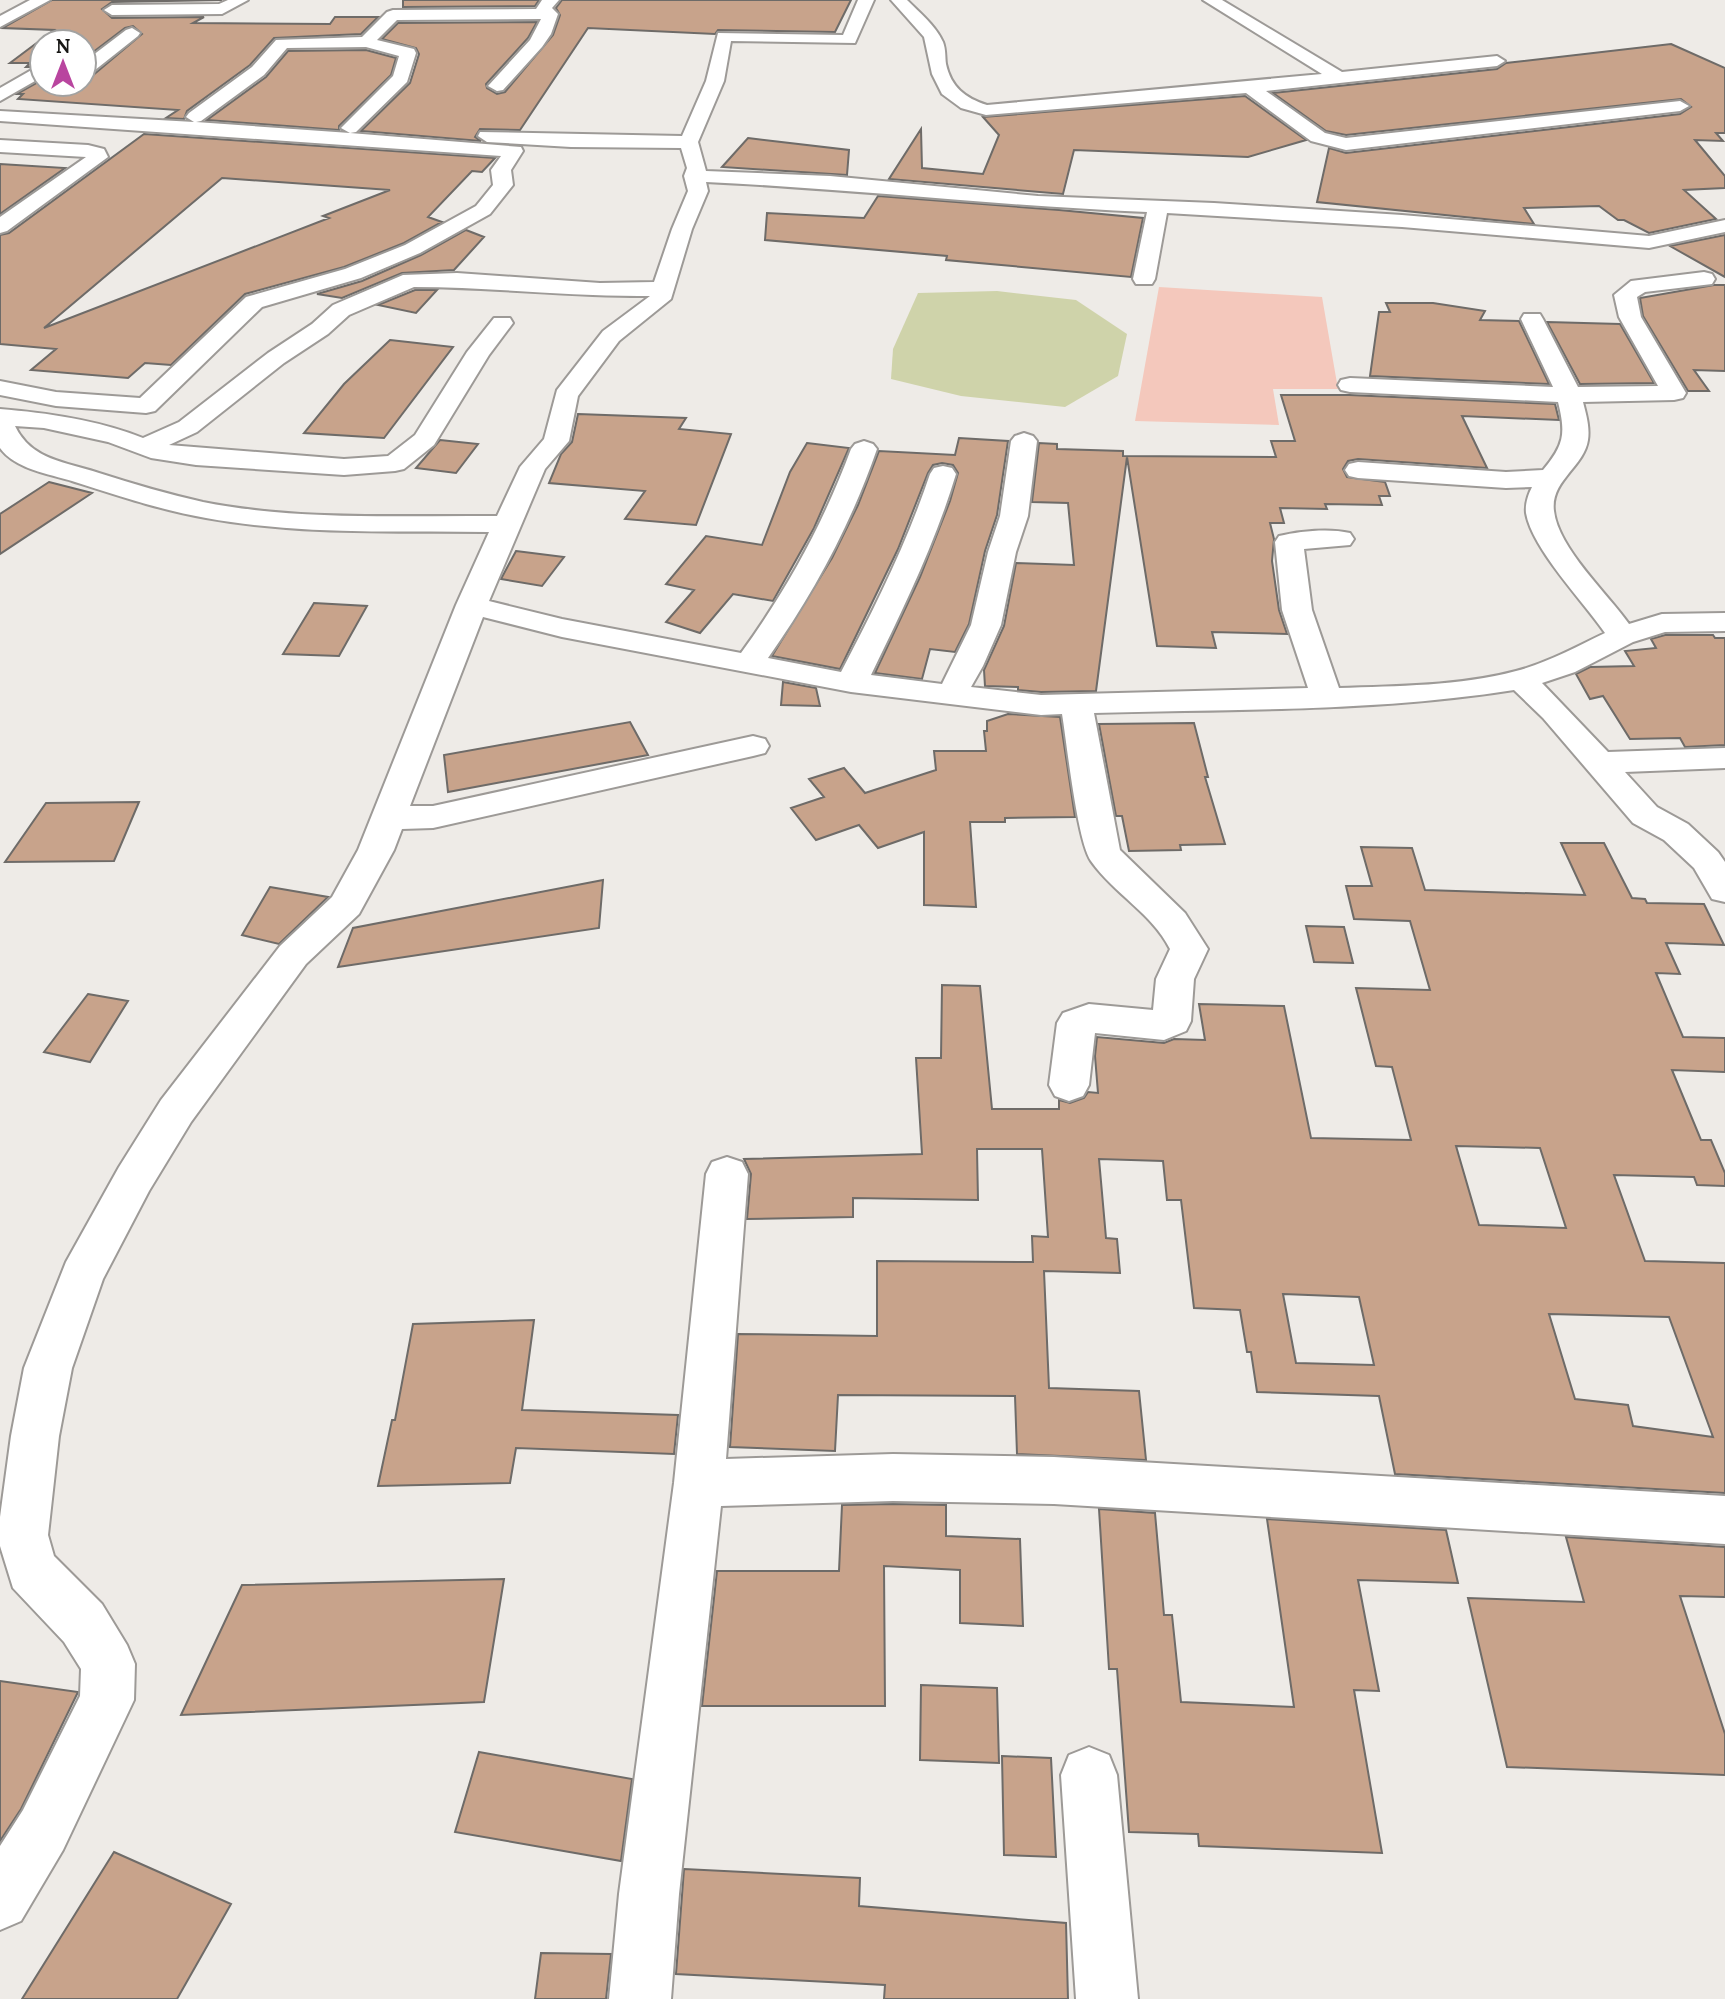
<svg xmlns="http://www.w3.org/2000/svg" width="1725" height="1999" viewBox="0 0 1725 1999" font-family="Lora,serif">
	<rect width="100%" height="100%" fill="#eeebe7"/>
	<path fill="#f4c8bc" d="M 1159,287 L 1322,297 L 1338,389 L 1273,389 L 1279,425 L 1135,421 Z"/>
	<path fill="#cfd3aa" d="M 997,291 L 1076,300 L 1127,334 L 1118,376 L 1065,407 L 961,396 L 891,379 L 893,349 L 918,293 Z"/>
	<path fill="#c8a38b" stroke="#6e6b68" stroke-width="2" fill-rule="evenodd" d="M 52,0 L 222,0 L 112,2 L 102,9 L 112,18 L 204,17 L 193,23 L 330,24 L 335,17 L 378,17 L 361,34 L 274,38 L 250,65 L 187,111 L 184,119 L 166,118 L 178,110 L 18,99 L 23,94 L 17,94 L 42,80 L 42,84 L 84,84 L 84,77 L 92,76 L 142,34 L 133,26 L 125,28 L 84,59 L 84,42 L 42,42 L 42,61 L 32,67 L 26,67 L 30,63 L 10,63 L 54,30 L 3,28 Z
		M 403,0 L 539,0 L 535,6 L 403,7 Z
		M 562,0 L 851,0 L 835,32 L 718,30 L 715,34 L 588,28 L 520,130 L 480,129 L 475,137 L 481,141 L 361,131 L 410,83 L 419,54 L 416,48 L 382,39 L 398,23 L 537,22 L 528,38 L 486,84 L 487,88 L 497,94 L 505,92 L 553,35 L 560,15 L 556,8 Z
		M 1671,44 L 1725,68 L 1725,133 L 1716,133 L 1723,141 L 1695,140 L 1725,176 L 1725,188 L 1684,190 L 1716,219 L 1649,233 L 1624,220 L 1618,220 L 1599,206 L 1524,208 L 1534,224 L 1317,202 L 1329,148 L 1346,153 L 1680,114 L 1691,107 L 1681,99 L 1346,135 L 1326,131 L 1273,93 L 1497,69 L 1506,63 Z
		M 366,50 L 396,58 L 391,75 L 339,126 L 339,130 L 207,120 L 266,77 L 288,51 Z
		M 1245,96 L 1306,140 L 1248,157 L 1074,150 L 1063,194 L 889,179 L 921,129 L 922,168 L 983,174 L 999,135 L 983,117 Z
		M 144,134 L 495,158 L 482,172 L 472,171 L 428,217 L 442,222 L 404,243 L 344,267 L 245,294 L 171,365 L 145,363 L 128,378 L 31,370 L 56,349 L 0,344 L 0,235 L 9,233 ZM 222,178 L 390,190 L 323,216 L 329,218 L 44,328 Z
		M 748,138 L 849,150 L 847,175 L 722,167 Z
		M 0,164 L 65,168 L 0,214 Z
		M 878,196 L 1059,210 L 1143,218 L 1131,277 L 946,260 L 947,256 L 765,240 L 767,213 L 864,218 Z
		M 466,230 L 484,237 L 454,270 L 402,273 L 342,298 L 317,294 L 362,281 L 421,255 Z
		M 1725,235 L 1725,277 L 1670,246 Z
		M 1714,285 L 1725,285 L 1725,371 L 1694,370 L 1709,391 L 1688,391 L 1643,316 L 1640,298 Z
		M 415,290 L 437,290 L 416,313 L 378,305 Z
		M 1386,303 L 1433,303 L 1485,311 L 1480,320 L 1519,321 L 1549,384 L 1370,376 L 1379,312 L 1390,312 Z
		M 1547,322 L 1620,324 L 1654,383 L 1580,384 Z
		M 390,340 L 453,347 L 384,438 L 304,433 L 344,384 Z
		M 1281,395 L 1349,395 L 1555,404 L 1559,420 L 1462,416 L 1487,468 L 1358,459 L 1348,461 L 1343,469 L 1347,477 L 1385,482 L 1390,496 L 1379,496 L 1382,505 L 1325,504 L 1327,509 L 1280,508 L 1284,523 L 1270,523 L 1274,539 L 1272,561 L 1279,610 L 1287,634 L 1212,632 L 1216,648 L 1157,646 L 1127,457 L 1096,691 L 1041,692 L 1018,690 L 1018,687 L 985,686 L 984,670 L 1004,626 L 1016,563 L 1074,565 L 1068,503 L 1032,502 L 1039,443 L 1057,444 L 1057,449 L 1123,451 L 1123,456 L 1276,457 L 1271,441 L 1295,441 Z
		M 578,414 L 686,418 L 679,429 L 731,434 L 696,525 L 625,519 L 645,491 L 549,483 L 561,454 L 572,442 Z
		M 959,438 L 1008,441 L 997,515 L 985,551 L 969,624 L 955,652 L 930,649 L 922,679 L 875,673 L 920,577 L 950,501 L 958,473 L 953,465 L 942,463 L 933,465 L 928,473 L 898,549 L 840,669 L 772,656 L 832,558 L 858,505 L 879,451 L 955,455 Z
		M 440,440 L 478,444 L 456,473 L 416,468 Z
		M 807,443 L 849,448 L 814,528 L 773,601 L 733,594 L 700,633 L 666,622 L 694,590 L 666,584 L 706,536 L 762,545 L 790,472 Z
		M 49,482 L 92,493 L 0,554 L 0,514 Z
		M 516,551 L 564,557 L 542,586 L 501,579 Z
		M 314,603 L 367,606 L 339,656 L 283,654 Z
		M 1665,635 L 1713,635 L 1715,638 L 1725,638 L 1725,745 L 1685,747 L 1680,738 L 1630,739 L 1603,696 L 1590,699 L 1576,674 L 1590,667 L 1634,666 L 1625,651 L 1656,648 L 1651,639 Z
		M 783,682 L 816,688 L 820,706 L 781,705 Z
		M 1008,714 L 1060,717 L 1075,817 L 1005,818 L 1005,822 L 970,822 L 976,907 L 924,905 L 924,832 L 878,848 L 859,825 L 816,840 L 791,808 L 824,797 L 809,779 L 844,768 L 865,793 L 936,770 L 934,751 L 986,751 L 984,731 L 987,731 L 987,721 Z
		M 630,722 L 648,755 L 448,792 L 444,755 Z
		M 1194,723 L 1208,777 L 1205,777 L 1225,844 L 1180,845 L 1181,850 L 1129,851 L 1122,816 L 1116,816 L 1099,724 Z
		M 139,802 L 114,861 L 5,862 L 46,803 Z
		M 1561,843 L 1604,843 L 1632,898 L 1645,899 L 1647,903 L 1704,904 L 1724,945 L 1666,943 L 1680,974 L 1656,973 L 1683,1037 L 1725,1038 L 1725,1072 L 1672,1070 L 1701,1140 L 1711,1140 L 1725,1173 L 1725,1186 L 1697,1185 L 1694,1177 L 1614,1175 L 1645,1261 L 1725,1263 L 1725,1493 L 1395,1474 L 1379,1396 L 1257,1392 L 1251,1352 L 1247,1352 L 1240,1310 L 1194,1308 L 1181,1200 L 1167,1200 L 1163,1161 L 1099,1159 L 1106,1238 L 1117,1239 L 1120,1273 L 1044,1271 L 1049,1388 L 1139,1391 L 1146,1460 L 1017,1454 L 1015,1396 L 838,1395 L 835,1451 L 730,1447 L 738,1334 L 877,1336 L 877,1261 L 1033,1262 L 1032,1236 L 1048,1237 L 1042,1149 L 977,1149 L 978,1200 L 853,1198 L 853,1217 L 747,1219 L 751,1174 L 744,1159 L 922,1154 L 916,1058 L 941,1058 L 942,985 L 980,986 L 992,1109 L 1059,1109 L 1059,1100 L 1070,1103 L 1084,1098 L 1088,1092 L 1098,1093 L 1095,1056 L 1097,1037 L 1164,1043 L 1174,1039 L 1205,1040 L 1199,1004 L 1284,1006 L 1311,1138 L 1411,1140 L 1392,1067 L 1376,1066 L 1356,988 L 1430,990 L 1410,921 L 1354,919 L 1346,886 L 1372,886 L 1361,847 L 1412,848 L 1425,890 L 1585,895 ZM 1456,1146 L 1540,1148 L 1566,1228 L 1479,1225 ZM 1283,1294 L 1359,1297 L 1374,1365 L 1296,1363 ZM 1549,1314 L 1669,1317 L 1713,1437 L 1633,1426 L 1628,1405 L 1575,1399 Z
		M 603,880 L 599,928 L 338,967 L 353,928 Z
		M 270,887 L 328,897 L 279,944 L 242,935 Z
		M 1306,926 L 1344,927 L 1353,963 L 1314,962 Z
		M 88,994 L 128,1001 L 90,1062 L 44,1052 Z
		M 534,1320 L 522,1410 L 678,1415 L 674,1454 L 516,1448 L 510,1483 L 378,1486 L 392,1420 L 395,1420 L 413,1324 Z
		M 893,1504 L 946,1505 L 946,1536 L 1020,1539 L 1023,1626 L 960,1623 L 960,1570 L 884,1566 L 885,1706 L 702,1706 L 717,1571 L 839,1571 L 842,1505 Z
		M 1099,1509 L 1155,1513 L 1164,1615 L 1172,1615 L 1181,1702 L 1294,1707 L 1267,1519 L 1446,1530 L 1458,1583 L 1358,1580 L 1379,1691 L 1354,1690 L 1382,1853 L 1199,1846 L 1198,1834 L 1129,1832 L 1117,1669 L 1109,1669 Z
		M 1566,1537 L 1725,1547 L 1725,1597 L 1680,1596 L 1725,1734 L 1725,1775 L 1507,1767 L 1468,1598 L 1584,1602 Z
		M 504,1579 L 484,1702 L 181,1715 L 242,1585 Z
		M 0,1681 L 78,1692 L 21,1809 L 0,1841 Z
		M 921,1685 L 997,1688 L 999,1763 L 920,1760 Z
		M 479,1752 L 632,1779 L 621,1861 L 455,1832 Z
		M 1002,1756 L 1051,1758 L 1056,1857 L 1004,1855 Z
		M 114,1852 L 231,1904 L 177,1999 L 22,1999 Z
		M 684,1869 L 860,1878 L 859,1906 L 1066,1923 L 1068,1999 L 884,1999 L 885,1985 L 676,1974 Z
		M 541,1953 L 611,1954 L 606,1999 L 535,1999 Z"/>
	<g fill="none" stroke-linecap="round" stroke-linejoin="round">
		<g stroke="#9d9a97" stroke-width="4">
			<path id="minor" d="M 30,0 L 50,0 L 0,27 L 0,16 Z
				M 228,0 L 248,0 L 222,14 L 112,15 L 104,10 L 112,5 L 219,4 Z
				M 542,0 L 559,0 L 552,8 L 558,14 L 551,34 L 542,47 L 503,90 L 497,91 L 488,86 L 530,40 L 541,19 L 397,20 L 377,40 L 414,49 L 416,53 L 407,82 L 356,132 L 350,133 L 521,147 L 523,151 L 511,170 L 513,185 L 490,214 L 420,253 L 361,278 L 262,307 L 155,411 L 146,413 L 56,406 L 0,395 L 0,381 L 56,392 L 140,398 L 246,297 L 345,269 L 405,245 L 476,206 L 493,185 L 491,170 L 501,156 L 0,121 L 0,111 L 194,122 L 186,117 L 189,113 L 252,67 L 276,40 L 362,37 L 387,12 L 393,10 L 536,9 ZM 366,47 L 399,56 L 393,76 L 341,128 L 350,133 L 196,122 L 201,121 L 264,75 L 287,48 Z
				M 858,0 L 874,0 L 855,43 L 731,41 L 724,81 L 698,142 L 706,171 L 830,176 L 1038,196 L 1214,203 L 1402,215 L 1649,236 L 1725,220 L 1725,232 L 1649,248 L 1402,227 L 1167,213 L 1155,279 L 1152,284 L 1136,284 L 1133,279 L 1147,212 C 999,206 853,189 706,182 L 708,191 L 692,229 L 671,299 L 619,341 L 578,396 L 569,441 L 545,469 L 489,601 L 562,619 L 741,653 C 787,590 824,522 851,449 L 855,444 L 864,441 L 873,444 L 877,449 C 851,524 814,593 768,658 L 841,672 C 875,607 907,543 930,474 L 934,468 L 943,466 L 952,468 L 956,474 C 935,544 903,609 871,675 L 942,684 L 971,625 L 988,552 L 1000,516 L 1011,441 L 1015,436 L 1024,433 L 1033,436 L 1037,441 L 1028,516 L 1016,552 L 1001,625 L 983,666 L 971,687 L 1041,695 L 1308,688 L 1282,610 L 1275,542 L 1279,536 C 1300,531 1329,528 1350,533 L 1354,539 L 1350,545 L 1304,549 L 1312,610 L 1339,688 C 1397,686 1460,686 1516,671 C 1547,663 1576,647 1605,633 C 1584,602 1532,549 1526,513 C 1525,504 1528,495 1532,487 L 1506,488 L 1358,478 L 1349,476 L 1345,470 L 1349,464 L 1358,462 L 1506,472 L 1543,470 C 1564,445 1566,434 1558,402 L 1350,392 L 1341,390 L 1338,385 L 1341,380 L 1350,378 L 1553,387 L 1521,319 L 1524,314 L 1540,314 L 1543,319 L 1578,387 L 1658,386 L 1619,317 L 1614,295 L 1631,281 L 1704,272 L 1712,274 L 1715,279 L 1712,284 L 1645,292 L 1637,297 L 1641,317 L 1686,393 L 1683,398 L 1674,400 L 1583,402 C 1586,414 1590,427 1588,440 C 1584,467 1550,481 1554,511 C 1558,548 1608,594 1629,624 L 1662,614 L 1725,613 L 1725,631 L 1665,632 L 1633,642 L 1575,672 L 1542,683 L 1608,752 L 1725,748 L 1725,768 L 1625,772 L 1657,807 L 1688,824 L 1718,852 L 1725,862 L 1725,902 L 1712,899 L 1694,868 L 1664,840 L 1633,823 L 1543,718 L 1514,690 C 1375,712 1234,709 1094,713 L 1120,850 L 1185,913 L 1208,949 L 1194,979 L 1191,1021 L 1186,1031 L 1164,1040 L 1095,1033 L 1089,1085 L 1083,1096 L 1069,1101 L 1055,1096 L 1049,1085 L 1057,1023 L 1063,1013 L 1089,1004 L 1153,1010 L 1156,979 L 1170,949 C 1152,913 1114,894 1091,861 C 1077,841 1067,744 1062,714 L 1041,715 L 851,692 L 562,637 L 483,617 L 410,806 L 433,806 L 753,736 L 765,739 L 769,746 L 765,753 L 753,756 L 433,828 L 402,829 L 394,850 L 359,914 L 306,964 L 191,1122 L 149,1191 L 103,1279 L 72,1368 L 59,1436 L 48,1535 L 54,1556 L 102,1604 L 127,1645 L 135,1664 L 134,1700 L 63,1850 L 21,1921 L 0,1930 L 0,1846 L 23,1810 L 80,1696 L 81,1669 L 64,1642 L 13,1588 L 0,1546 L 0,1517 L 11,1436 L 24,1368 L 66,1262 L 119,1167 L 161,1100 L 280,946 L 332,897 L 358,850 L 456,605 L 489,532 C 395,531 299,535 206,518 C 160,510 116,495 72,481 C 49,474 15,469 0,448 L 0,409 C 48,413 98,420 143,438 L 179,422 L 268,353 L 312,324 L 333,305 L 403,275 L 457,273 L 600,283 L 654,282 L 672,229 L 688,191 L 684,176 L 687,168 L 681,148 L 571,147 L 487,142 L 478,136 L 480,132 L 682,136 L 706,81 L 718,33 L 843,35 ZM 414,287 C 493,287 571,297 650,296 L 603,331 L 557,390 L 544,439 L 520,467 L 497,516 C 400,515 298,521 203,502 C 168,494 133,484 99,473 C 66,462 31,460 15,426 L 44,428 L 108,442 L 151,458 L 196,465 L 344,475 L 395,471 L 404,469 L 434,445 L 489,355 L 513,323 L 510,318 L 494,318 L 467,352 L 415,435 L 388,456 L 344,459 L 169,445 L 197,432 L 284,363 L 328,334 L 349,315 Z
				M 891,0 L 907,0 C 920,13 935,25 943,42 C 946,50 945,57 946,64 C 951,87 965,98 987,105 L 1322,74 L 1203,0 L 1222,0 L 1342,72 L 1497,56 L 1505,61 L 1497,66 L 1266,91 L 1325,133 L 1346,138 L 1680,101 L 1689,106 L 1680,111 L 1346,150 L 1311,141 L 1246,93 L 986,115 L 961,108 L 942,94 L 932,74 L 924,37 Z
				M 132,28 L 140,33 L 138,36 L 90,74 L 84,75 L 84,62 L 126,30 Z
				M 42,64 L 42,77 L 0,101 L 0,88 Z
				M 0,140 L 88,145 L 104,149 L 108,157 L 7,231 L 0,233 L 0,217 L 86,157 L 0,152 Z
				M 727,1157 L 742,1162 L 748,1174 L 726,1459 L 893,1454 L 1054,1457 L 1725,1496 L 1725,1544 L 1054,1504 L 893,1501 L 721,1506 L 679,1894 L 671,1999 L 609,1999 L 619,1894 L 674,1483 L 706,1174 L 712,1162 Z
				M 1089,1747 L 1109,1755 L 1117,1775 L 1138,1999 L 1076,1999 L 1061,1775 L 1069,1755 Z"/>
		</g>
		<use href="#minor" fill="#fff" fill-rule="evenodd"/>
	</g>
	<g transform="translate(63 63)"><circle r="33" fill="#ffffff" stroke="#a2a2a1" stroke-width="2"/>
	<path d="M0-5L12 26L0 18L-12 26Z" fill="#b9459f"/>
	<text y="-10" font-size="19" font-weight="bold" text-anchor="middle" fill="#171614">N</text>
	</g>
</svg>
